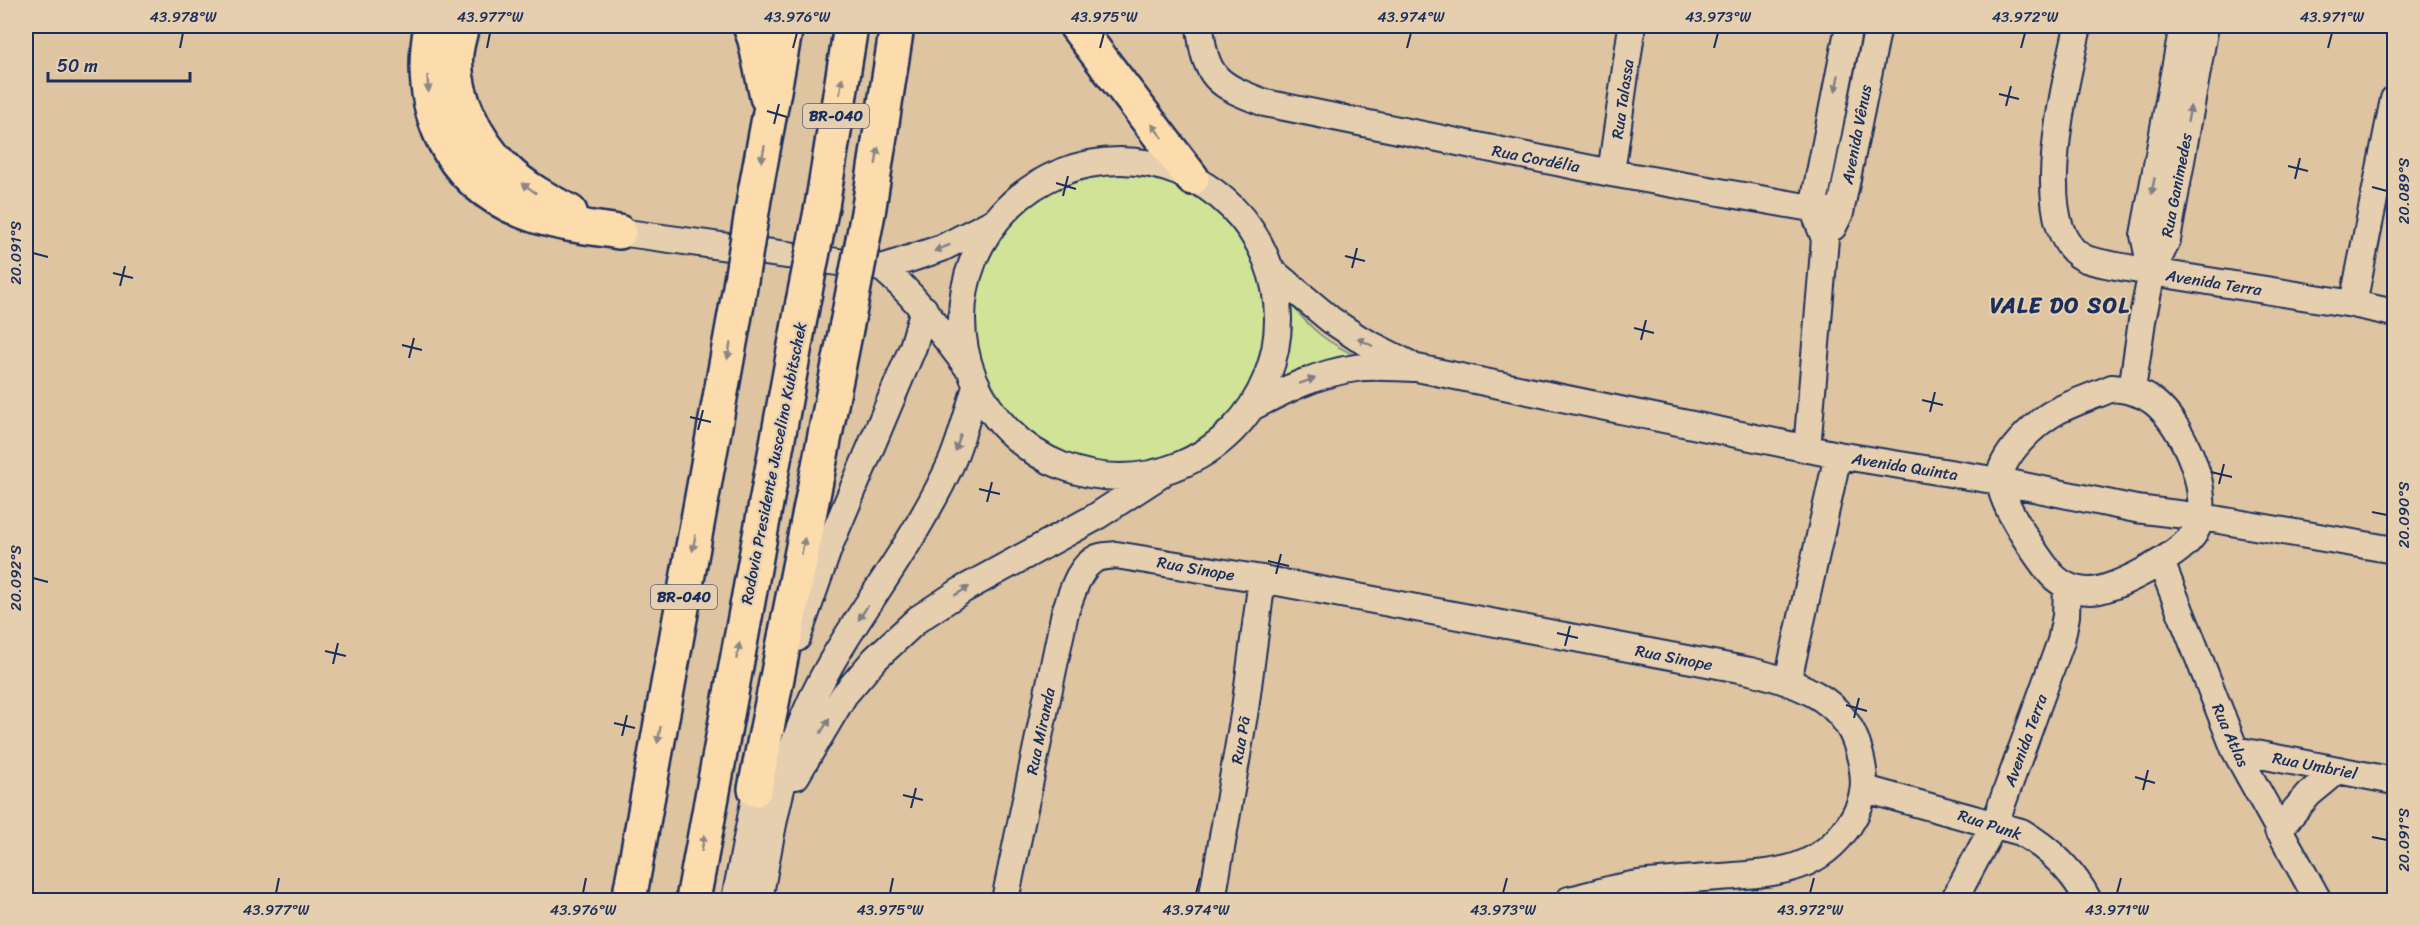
<svg xmlns="http://www.w3.org/2000/svg" width="2420" height="926" viewBox="0 0 2420 926" font-family="Sriracha,sans-serif">
	<rect width="100%" height="100%" fill="#dec4a1"/>
	<filter id="ink" filterUnits="userSpaceOnUse"><feTurbulence type="fractalNoise" baseFrequency=".0167" numOctaves="2"/><feDisplacementMap in="SourceGraphic" scale="12" xChannelSelector="R" yChannelSelector="G"/><feConvolveMatrix kernelMatrix="1 2 1 2 8 2 1 2 1" color-interpolation-filters="sRGB"/></filter>
	<g filter="url(#ink)">
		<path fill="#d0e397" stroke="#76897a" stroke-width="1.5" d="M968 318a149 149 0 1 1 298 0a149 149 0 1 1-298 0Z
			M 1286,298 C 1311,330 1326,343 1363,359 L 1303,369 L 1269,388 L 1285,355 L 1292,329 Z"/>
		<g fill="none" stroke-linecap="round" stroke-linejoin="round">
			<g stroke="#1b2f5e" stroke-width="30">
				<path id="minor" d="M 1200,26 C 1205,78 1217,85 1265,103 L 1611,173 L 1840,213
					M 2078,26 C 2068,76 2026,229 2084,258 C 2096,264 2136,269 2152,272
					M962 319a158 158 0 1 1 316 0a158 158 0 1 1-316 0Z
					M 1611,173 L 1632,26
					M 1833,227 L 1840,213 L 1878,26
					M 619,232 L 882,268 L 942,248 L 991,223
					M 882,268 C 916,296 939,330 966,365
					M 1272,271 L 1331,320 L 1358,338 L 1409,364
					M 2152,272 L 2167,240 L 2205,26
					M 2152,272 L 2144,235 L 2183,26
					M 2353,304 L 2394,99
					M 2112,388 C 2127,389 2141,392 2154,402 C 2184,426 2215,497 2195,532 C 2183,554 2114,591 2090,591 C 2073,591 2057,583 2047,569 C 2032,549 2003,507 2000,482 C 1997,458 2037,421 2057,411 C 2074,402 2094,396 2112,388 Z
					M 2132,390 L 2142,321 L 2152,272 L 2353,304 L 2394,313
					M 1254,406 C 1287,389 1319,373 1356,368 C 1376,365 1397,368 1417,368 L 1838,455 L 1999,481 L 2136,509 L 2202,517 L 2394,550
					M 1807,449 L 1825,239 L 1813,208 L 1849,26
					M 2161,562 L 2235,750 L 2318,900
					M 797,638 L 830,544 L 913,347 L 924,309
					M 1788,680 L 1838,455
					M 2235,750 L 2394,781
					M 796,776 L 844,695 L 875,659 L 918,619 L 964,589 L 1094,518 L 1160,475
					M 1865,789 L 2021,832 C 2050,849 2073,871 2088,900
					M 2278,830 L 2309,794 L 2338,770
					M 735,900 L 760,772
					M 759,900 C 769,844 778,787 798,733 C 824,659 877,596 916,529 C 929,507 942,484 952,461 C 962,437 968,412 976,387
					M 1005,900 L 1065,612 C 1072,594 1078,567 1097,558 C 1102,556 1110,556 1116,555 L 1262,579 L 1750,671 C 1796,682 1844,698 1858,748 C 1867,778 1867,798 1849,825 C 1819,869 1783,872 1734,876 C 1706,878 1677,880 1648,883 C 1621,885 1595,894 1569,900
					M 1212,900 L 1245,709 L 1262,579
					M 1954,900 L 1995,823 L 2061,641 L 2066,616 L 2067,587"/>
			</g>
			<g stroke="#1b2f5e" stroke-width="38">
				<path id="highway" d="M 431,26 C 416,107 445,181 525,212 C 555,224 588,227 619,232
					M 462,26 C 460,34 457,44 456,53 C 452,93 476,141 505,169 C 523,187 547,200 570,212
					M 750,26 L 755,40 L 767,97
					M 1076,26 L 1192,178
					M 755,193 L 786,26
					M 822,206 L 851,26
					M 868,213 L 897,26
					M 755,789 L 847,324
					M 629,900 L 739,293
					M 693,900 L 803,302"/>
			</g>
			<use href="#minor" stroke="#e6cfaf" stroke-width="26"/>
			<use href="#highway" stroke="#fcdcac" stroke-width="33"/>
			<g stroke="#1b2f5e" stroke-width="38" stroke-linecap="butt">
				<path id="highway-bridge" d="M 739,293 L 755,193
					M 803,302 L 822,206
					M 847,324 L 868,213"/>
			</g>
			<use href="#highway-bridge" stroke="#fcdcac" stroke-width="33"/>
		</g>
		<defs><path id="oneway-solid" d="M-6-.8H1V-3.2L6.5 0L1 3.2V.8H-6Z" transform="scale(1.5)"/></defs>
		<g fill="#807f86">
			<use href="#oneway-solid" transform="translate(1837 83) rotate(101)"/>
			<use href="#oneway-solid" transform="translate(2189 114) rotate(-80)"/>
			<use href="#oneway-solid" transform="translate(2153 186) rotate(101)"/>
			<use href="#oneway-solid" transform="translate(942 248) rotate(158)"/>
			<use href="#oneway-solid" transform="translate(1365 342) rotate(-152)"/>
			<use href="#oneway-solid" transform="translate(1307 381) rotate(-19)"/>
			<use href="#oneway-solid" transform="translate(958 443) rotate(108)"/>
			<use href="#oneway-solid" transform="translate(962 591) rotate(-31)"/>
			<use href="#oneway-solid" transform="translate(863 613) rotate(123)"/>
			<use href="#oneway-solid" transform="translate(825 726) rotate(-59)"/>
		</g>
		<g fill="#8c8685">
			<use href="#oneway-solid" transform="translate(428 84) rotate(86)"/>
			<use href="#oneway-solid" transform="translate(841 86) rotate(-81)"/>
			<use href="#oneway-solid" transform="translate(1157 131) rotate(-128)"/>
			<use href="#oneway-solid" transform="translate(763 154) rotate(101)"/>
			<use href="#oneway-solid" transform="translate(877 156) rotate(-81)"/>
			<use href="#oneway-solid" transform="translate(529 188) rotate(-145)"/>
			<use href="#oneway-solid" transform="translate(729 351) rotate(100)"/>
			<use href="#oneway-solid" transform="translate(694 543) rotate(100)"/>
			<use href="#oneway-solid" transform="translate(803 546) rotate(-79)"/>
			<use href="#oneway-solid" transform="translate(738 651) rotate(-79)"/>
			<use href="#oneway-solid" transform="translate(659 735) rotate(100)"/>
			<use href="#oneway-solid" transform="translate(703 843) rotate(-80)"/>
		</g>
	</g>
	<path fill="none" stroke="#1b2f5e" stroke-width="2" d="M 180,48 L 183,33M 487,48 L 490,33M 793,48 L 797,33M 1100,48 L 1104,33M 1407,48 L 1411,33M 1714,48 L 1718,33M 2021,48 L 2025,33M 2328,48 L 2332,33M 1999,94 L 2019,99M 2006,106 L 2011,86M 767,111 L 787,117M 774,124 L 779,104M 2288,166 L 2308,171M 2295,179 L 2300,158M 1056,183 L 1076,189M 2372,187 L 2387,191M 1063,196 L 1068,176M 33,253 L 48,257M 1345,256 L 1365,261M 1352,268 L 1357,248M 113,273 L 133,278M 120,286 L 125,266M 1634,328 L 1654,333M 1641,340 L 1646,320M 402,345 L 422,350M 409,358 L 414,338M 1922,400 L 1943,405M 1930,412 L 1935,392M 690,417 L 711,422M 698,430 L 703,410M 2211,472 L 2232,477M 2219,484 L 2224,464M 979,489 L 1000,494M 987,502 L 992,482M 2372,512 L 2387,515M 1268,561 L 1289,566M 1276,574 L 1281,554M 33,578 L 48,582M 1557,633 L 1578,638M 1565,646 L 1570,626M 325,651 L 346,656M 333,664 L 338,643M 1846,705 L 1867,711M 1854,718 L 1859,698M 614,723 L 635,728M 622,736 L 627,715M 2135,777 L 2155,783M 2143,790 L 2148,770M 903,795 L 923,800M 911,808 L 916,788M 2372,837 L 2387,840M 276,893 L 279,878M 583,893 L 586,878M 890,893 L 893,878M 1196,893 L 1200,878M 1503,893 L 1507,878M 1810,893 L 1814,878M 2117,893 L 2121,878"/>
	<g text-anchor="middle" stroke-width="4.5" stroke-linejoin="round" paint-order="stroke">
		<g fill="#e6cfaf" stroke="#585f76" stroke-width="1.5">
			<rect x="803" y="104" width="66" height="24" rx="4.5"/>
			<rect x="651" y="585" width="66" height="24" rx="4.5"/>
		</g>
		<g font-size="15" font-weight="bold" fill="#1b2f5e">
			<text x="836" y="121">BR-040</text>
			<text x="684" y="602">BR-040</text>
		</g>
		<g font-size="16" fill="#1b2f5e" stroke="#e6cfaf">
			<text transform="translate(1622 99) rotate(-82)" y="6">Rua Talassa</text>
			<text transform="translate(1856 134) rotate(-79)" y="6">Avenida Vênus</text>
			<text transform="translate(1536 158) rotate(11)" y="6">Rua Cordélia</text>
			<text transform="translate(2176 185) rotate(-79)" y="6">Rua Ganimedes</text>
			<text transform="translate(2214 282) rotate(9)" y="6">Avenida Terra</text>
			<text transform="translate(773 463) rotate(-79)" y="6">Rodovia Presidente Juscelino Kubitschek</text>
			<text transform="translate(1905 466) rotate(9)" y="6">Avenida Quinta</text>
			<text transform="translate(1196 568) rotate(10)" y="6">Rua Sinope</text>
			<text transform="translate(1674 657) rotate(11)" y="6">Rua Sinope</text>
			<text transform="translate(1040 731) rotate(-78)" y="6">Rua Miranda</text>
			<text transform="translate(2231 735) rotate(66)" y="6">Rua Atlas</text>
			<text transform="translate(1240 740) rotate(-80)" y="6">Rua Pã</text>
			<text transform="translate(2025 740) rotate(-70)" y="6">Avenida Terra</text>
			<text transform="translate(2315 765) rotate(11)" y="6">Rua Umbriel</text>
			<text transform="translate(1990 824) rotate(18)" y="6">Rua Punk</text>
		</g>
		<g font-size="22" font-weight="bold" letter-spacing="1.5" fill="#1b2f5e" stroke="#e6cfaf">
			<text x="2060" y="313">VALE DO SOL</text>
		</g>
	</g>
	<rect width="2420" height="926" fill="none" stroke="#e6cfaf" stroke-width="66"/>
	<path d="M48 72v9h142v-9" fill="none" stroke="#1b2f5e" stroke-width="3"/>
	<text x="57" y="72" font-size="18" fill="#1b2f5e" stroke="#e6cfaf" stroke-width="4.5" paint-order="stroke">50 m</text>
	<rect x="33" y="33" width="2354" height="860" fill="none" stroke="#1b2f5e" stroke-width="2"/>
	<g font-size="15" text-anchor="middle" fill="#1b2f5e">
		<text x="183" y="22">43.978°W</text>
		<text x="490" y="22">43.977°W</text>
		<text x="797" y="22">43.976°W</text>
		<text x="1104" y="22">43.975°W</text>
		<text x="1411" y="22">43.974°W</text>
		<text x="1718" y="22">43.973°W</text>
		<text x="2025" y="22">43.972°W</text>
		<text x="2332" y="22">43.971°W</text>
		<text transform="translate(2404 191) rotate(-90)" y="5">20.089°S</text>
		<text transform="translate(16 253) rotate(-90)" y="5">20.091°S</text>
		<text transform="translate(2404 515) rotate(-90)" y="5">20.090°S</text>
		<text transform="translate(16 578) rotate(-90)" y="5">20.092°S</text>
		<text transform="translate(2404 840) rotate(-90)" y="5">20.091°S</text>
		<text x="276" y="915">43.977°W</text>
		<text x="583" y="915">43.976°W</text>
		<text x="890" y="915">43.975°W</text>
		<text x="1196" y="915">43.974°W</text>
		<text x="1503" y="915">43.973°W</text>
		<text x="1810" y="915">43.972°W</text>
		<text x="2117" y="915">43.971°W</text>
	</g>
</svg>
